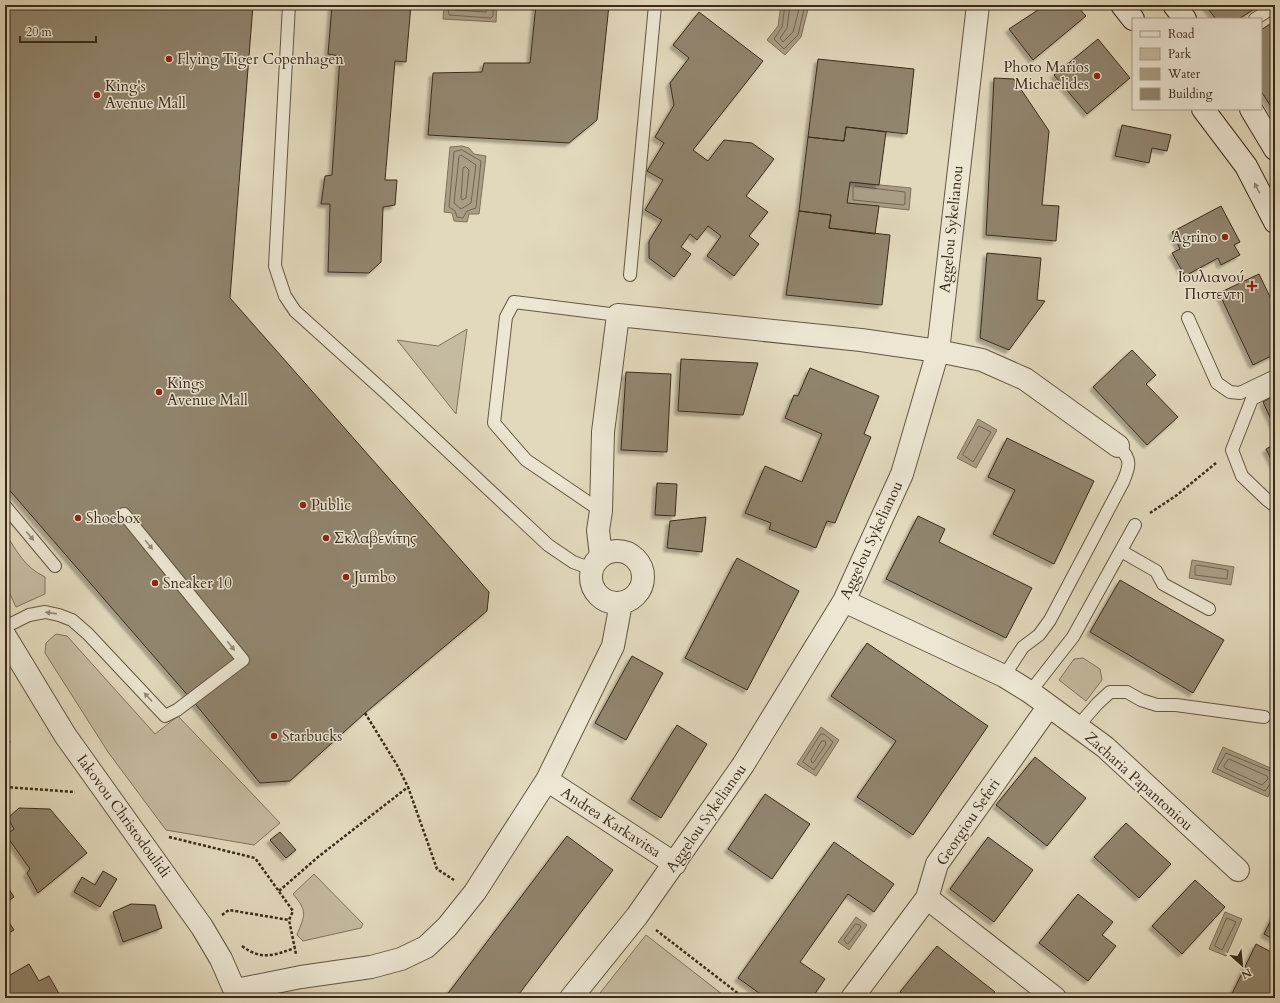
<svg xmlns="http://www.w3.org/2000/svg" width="1280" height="1003" viewBox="0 0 1280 1003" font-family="Cardo,serif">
	<defs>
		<filter id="shadow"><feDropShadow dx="-3.5" dy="3.5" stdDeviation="1" flood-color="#0004"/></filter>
	</defs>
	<rect width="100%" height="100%" fill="#e2d9bc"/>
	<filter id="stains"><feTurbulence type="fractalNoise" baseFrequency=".005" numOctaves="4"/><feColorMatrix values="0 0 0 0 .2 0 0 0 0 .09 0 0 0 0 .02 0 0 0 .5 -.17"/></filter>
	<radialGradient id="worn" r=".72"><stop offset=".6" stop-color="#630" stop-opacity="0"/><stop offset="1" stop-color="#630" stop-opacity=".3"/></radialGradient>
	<path fill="#c5bba0" stroke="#80725d" d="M 467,329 L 456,414 L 397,340 L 438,346 Z
		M 5,533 C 17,551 24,567 45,577 L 45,594 L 16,607 L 5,583 Z
		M 56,634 L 67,636 L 155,734 L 178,716 L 280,823 L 254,845 L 166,830 L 108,752 L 45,653 L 46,643 Z
		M 1083,658 L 1100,669 L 1102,680 L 1086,701 L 1059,680 L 1074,659 Z
		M 314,874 L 363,924 L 361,928 L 303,941 L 297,935 C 305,914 308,912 293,894 Z
		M 646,935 L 727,998 L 596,998 Z"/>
	<path fill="#a99e85" stroke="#7d705a" d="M 444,5 L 497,5 L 496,22 L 443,19 Z
		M 781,5 L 809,5 L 801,37 L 785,55 L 767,40 L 778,26 Z
		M 462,146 L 469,148 L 474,154 L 486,156 L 479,214 L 469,214 L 467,222 L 454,221 L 452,213 L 444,212 L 450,147 Z
		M 850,182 L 911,188 L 909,210 L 847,203 Z
		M 978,419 L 997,430 L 976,468 L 957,458 Z
		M 1192,560 L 1234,567 L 1231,585 L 1189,578 Z
		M 821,727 L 839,740 L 816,776 L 797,764 Z
		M 1223,747 L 1275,770 L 1275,782 L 1268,797 L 1212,772 Z
		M 1225,912 L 1242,919 L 1226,956 L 1209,949 Z
		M 856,917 L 867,925 L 849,950 L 838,942 Z"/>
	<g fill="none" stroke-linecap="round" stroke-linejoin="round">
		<path stroke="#726450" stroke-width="1" d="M 448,5 L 449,15 L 491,18 L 493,16 L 493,5
			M 453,5 L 454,10 L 486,12 L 488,5
			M 785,5 L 782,27 L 774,39 L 784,49 L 798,35 L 805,5
			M 790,5 L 787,28 L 780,38 L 783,42 L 793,32 L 800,5
			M 462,150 L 481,161 L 476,208 L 467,211 L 463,218 L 457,217 L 455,211 L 449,207 L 454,152 Z
			M 461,155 L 476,165 L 471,203 L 461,209 L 454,203 L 459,157 Z
			M 466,167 L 469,170 L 466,198 L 462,200 L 461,198 L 463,168 Z
			M 855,186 L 905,192 L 905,204 L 903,205 L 853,200 L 853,188 Z
			M 979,426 L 991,432 L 973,462 L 963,455 Z
			M 1197,565 L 1228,570 L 1227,579 L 1195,575 L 1195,567 Z
			M 821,734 L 824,734 L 833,742 L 814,770 L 803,762 Z
			M 822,741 L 825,741 L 826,744 L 814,762 L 812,763 L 811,760 Z
			M 1229,759 L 1267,776 L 1268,779 L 1262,785 L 1225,768 L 1224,766 Z
			M 1275,773 L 1226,753 L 1217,769 L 1265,791 L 1271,783 L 1275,782
			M 1227,918 L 1236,922 L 1222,950 L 1215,946 Z
			M 856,924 L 860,925 L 861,927 L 849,943 L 847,944 L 844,940 Z"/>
	</g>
	<path fill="#91856e" stroke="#3a2a1a" filter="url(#shadow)" d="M 5,5 L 253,5 L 230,298 L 489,592 L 487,611 L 365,713 L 290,781 L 260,783 L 197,706 L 5,485 Z
		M 332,5 L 411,5 L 406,62 L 395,61 L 385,180 L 397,180 L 395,205 L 383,207 L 381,262 L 369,273 L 328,272 L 330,204 L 321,204 L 325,176 L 332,175 L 340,56 L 328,54 Z
		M 536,5 L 609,5 L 597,120 L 569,143 L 428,135 L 433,73 L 482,72 L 484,63 L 530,63 Z
		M 1039,5 L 1076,5 L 1086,16 L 1033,60 L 1009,29 L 1041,8 Z
		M 1205,5 L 1260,5 L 1239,19 L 1216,19 Z
		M 699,12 L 763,61 L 693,150 L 708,161 L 724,140 L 752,143 L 774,159 L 746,196 L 768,212 L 749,236 L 759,244 L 734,276 L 707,256 L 721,236 L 708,226 L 697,240 L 690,234 L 681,247 L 691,254 L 674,277 L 649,258 L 649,241 L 662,220 L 645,210 L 663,180 L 647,171 L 664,143 L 655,137 L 674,105 L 670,83 L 689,58 L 673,45 Z
		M 1273,22 L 1275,26 L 1275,113 L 1261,91 L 1261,30 Z
		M 1098,39 L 1130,78 L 1087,114 L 1054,75 Z
		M 818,59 L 914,69 L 907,134 L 846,127 L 844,141 L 808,137 Z
		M 994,78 L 1014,79 L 1049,131 L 1042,205 L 1059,206 L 1056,241 L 986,235 Z
		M 1122,125 L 1171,135 L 1167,151 L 1152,148 L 1149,163 L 1115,156 Z
		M 846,127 L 886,132 L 879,185 L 850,182 L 847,203 L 879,206 L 875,234 L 829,228 L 831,215 L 799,211 L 808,137 L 844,141 Z
		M 1221,206 L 1240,242 L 1234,245 L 1240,255 L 1221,265 L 1218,258 L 1185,276 L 1172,253 L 1180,249 L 1172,232 Z
		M 799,211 L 831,215 L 829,228 L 890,235 L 882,305 L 786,295 Z
		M 987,253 L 1041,258 L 1037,300 L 1045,301 L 1009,350 L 980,338 Z
		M 1259,274 L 1275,307 L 1275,309 L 1272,310 L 1275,317 L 1275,354 L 1253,365 L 1219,293 Z
		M 1132,350 L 1156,375 L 1146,384 L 1178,417 L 1147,445 L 1093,387 Z
		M 681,359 L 758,363 L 743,415 L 678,411 Z
		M 810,368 L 879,396 L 864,434 L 871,437 L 835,523 L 827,521 L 816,548 L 769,529 L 771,523 L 745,513 L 765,466 L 802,482 L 822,434 L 785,418 L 794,395 L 798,396 Z
		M 626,372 L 671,374 L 667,452 L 621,450 Z
		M 1275,395 L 1275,428 L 1263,402 Z
		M 1007,438 L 1094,481 L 1054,564 L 993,534 L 1015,490 L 988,477 Z
		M 1275,444 L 1275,467 L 1266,449 Z
		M 657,483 L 677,484 L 675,516 L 655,515 Z
		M 918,516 L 945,529 L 939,542 L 1032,588 L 1006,638 L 886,579 Z
		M 706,517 L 702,552 L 667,548 L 670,521 Z
		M 737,558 L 799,591 L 747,690 L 685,658 Z
		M 1120,580 L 1224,640 L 1193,693 L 1090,632 Z
		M 867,643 L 988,726 L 913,835 L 857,797 L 896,741 L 831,696 Z
		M 632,656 L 663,673 L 626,740 L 595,723 Z
		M 5,724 L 8,724 L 5,740 L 10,741 L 8,751 L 5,751 Z
		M 677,725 L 707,744 L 661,818 L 631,799 Z
		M 1035,757 L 1086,798 L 1047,846 L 996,805 Z
		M 765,794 L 810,824 L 772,879 L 728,849 Z
		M 19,808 L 50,809 L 87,853 L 38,893 L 27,873 L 30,869 L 6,835 L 14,829 L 8,818 Z
		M 1126,823 L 1171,864 L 1139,898 L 1094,857 Z
		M 280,832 L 296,850 L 286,858 L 270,840 Z
		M 567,836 L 613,870 L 516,998 L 449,998 L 446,996 Z
		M 988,837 L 1033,870 L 994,922 L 950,889 Z
		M 834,842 L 894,884 L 874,912 L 848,894 L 800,962 L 825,979 L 812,998 L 766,998 L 738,978 Z
		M 103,871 L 117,879 L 100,907 L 74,892 L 82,877 L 95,885 Z
		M 1195,880 L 1225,907 L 1182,954 L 1152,926 Z
		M 5,883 L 14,897 L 5,903 Z
		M 1078,894 L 1113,922 L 1102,935 L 1116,946 L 1088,981 L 1039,943 Z
		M 131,904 L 155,905 L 162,928 L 123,942 L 113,912 Z
		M 1275,912 L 1275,940 L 1264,934 Z
		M 5,916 L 14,930 L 5,935 Z
		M 1256,944 L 1275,954 L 1275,998 L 1230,998 Z
		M 937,946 L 995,992 L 990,998 L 908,998 L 900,992 Z
		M 29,964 L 39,981 L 49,976 L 61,997 L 5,998 L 5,978 Z"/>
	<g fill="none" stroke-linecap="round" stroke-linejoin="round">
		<g stroke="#645642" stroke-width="14">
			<path id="service" d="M 289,5 L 275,266 L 285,296 L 295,311 L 387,394 L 548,545 L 573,562 L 592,569
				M 1255,19 L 1275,6
				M 630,275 L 655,5
				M 1188,318 L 1217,383 L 1230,392 L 1240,393 L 1275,376
				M 1275,388 L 1252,399 L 1232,450 L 1242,476 L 1266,499 L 1275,506
				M 5,506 L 55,566
				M 601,511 L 526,460 L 494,423 L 506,317 L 514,302 L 618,315
				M 1121,551 L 1156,571 L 1163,584 L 1209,609
				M 5,627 L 29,615 L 45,612 L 59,615 L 72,620 L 88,634 L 165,716 L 177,710 L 243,660 L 124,514
				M 1004,676 L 1023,647 L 1039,635 L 1050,620 L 1123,482 C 1130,466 1132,459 1118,446
				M 1030,692 L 1073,637 L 1135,525
				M 1077,727 L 1098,703 L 1110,692 L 1127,692 L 1141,700 L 1157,705 L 1176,705 L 1264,717"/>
		</g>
		<g stroke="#645642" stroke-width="24">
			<path id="minor" d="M591 577a26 26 0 1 1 52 0a26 26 0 1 1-52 0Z
				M 601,556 L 598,530 L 601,511 L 603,432 L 618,315 L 861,340 L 938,351 L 982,360 L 1025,379 L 1118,446
				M 844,601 L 1004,676 L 1030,692 L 1105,747 L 1238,870
				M 5,636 L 65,735 L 202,927 L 221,959 L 238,998
				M 547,780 L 675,864
				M 927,898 L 1055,998
				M 236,990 L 301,977 L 371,967 L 401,959 L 426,947 L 447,927 L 475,892 L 547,780 L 613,646 L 621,603
				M 571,998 L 637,916 L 743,765 L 844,601 L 902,474 L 938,351 L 978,5
				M 852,998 L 927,898 L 937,864 L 1049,706"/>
		</g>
		<g stroke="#3a2a1a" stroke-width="24">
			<path id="secondary" d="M 1122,5 L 1133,19
				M 1174,5 L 1185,19
				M 1203,109 L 1246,166 L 1275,222
				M 1251,109 L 1275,149"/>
		</g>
		<path stroke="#3a2a1a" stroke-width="2.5" stroke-dasharray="3 2" stroke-linecap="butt" d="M 1150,513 L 1177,495 L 1216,463
			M 5,597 L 9,604
			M 365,713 L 397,765 L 408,787 L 437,869 L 454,880
			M 5,787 L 75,792
			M 169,837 L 255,858 L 293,911 L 289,920 L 296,954
			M 279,891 L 318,857 L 408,787
			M 222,915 L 229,910 L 289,920
			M 656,930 L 744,998
			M 242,946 C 262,961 274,955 295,948"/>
		<use href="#service" stroke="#ece6d3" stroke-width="12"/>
		<use href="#minor" stroke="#ece6d3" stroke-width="22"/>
		<use href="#secondary" stroke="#ece6d3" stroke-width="22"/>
	</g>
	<defs><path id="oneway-solid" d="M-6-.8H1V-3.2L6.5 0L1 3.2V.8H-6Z"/></defs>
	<g fill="#938876">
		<use href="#oneway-solid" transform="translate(1257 188) rotate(-117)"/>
		<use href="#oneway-solid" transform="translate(30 536) rotate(50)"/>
		<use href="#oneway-solid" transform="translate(149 545) rotate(51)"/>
		<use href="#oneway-solid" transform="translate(51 613) rotate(-172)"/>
		<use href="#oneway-solid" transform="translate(231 646) rotate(51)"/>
		<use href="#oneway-solid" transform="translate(148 697) rotate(-133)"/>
	</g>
	<g fill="#8f2418" stroke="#ece6d3" stroke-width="1.5">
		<circle cx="169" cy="59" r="4"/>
		<circle cx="1097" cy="76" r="4"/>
		<circle cx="97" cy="95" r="4"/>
		<circle cx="1225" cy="237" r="4"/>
		<path d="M1250 280h4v4h4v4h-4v4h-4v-4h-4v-4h4z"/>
		<circle cx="159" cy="392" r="4"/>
		<circle cx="303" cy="505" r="4"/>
		<circle cx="78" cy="518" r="4"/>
		<circle cx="326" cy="538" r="4"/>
		<circle cx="346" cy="577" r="4"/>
		<circle cx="155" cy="583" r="4"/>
		<circle cx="274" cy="736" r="4"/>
	</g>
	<g text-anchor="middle" stroke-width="3" stroke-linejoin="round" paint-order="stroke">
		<g font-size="15" fill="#3a2a1a" stroke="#ece6d3" text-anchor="start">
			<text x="177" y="64">Flying Tiger Copenhagen</text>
			<text x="1089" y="72" text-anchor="end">Photo Marios<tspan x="1089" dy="17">Michaelides</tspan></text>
			<text x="105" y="91">King's<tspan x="105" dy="17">Avenue Mall</tspan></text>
			<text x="1217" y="242" text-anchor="end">Agrino</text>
			<text x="1244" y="282" text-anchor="end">Ιουλιανού<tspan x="1244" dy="17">Πιστεντη</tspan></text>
			<text x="167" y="388">Kings<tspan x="167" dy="17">Avenue Mall</tspan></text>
			<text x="311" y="510">Public</text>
			<text x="86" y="523">Shoebox</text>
			<text x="334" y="543">Σκλαβενίτης</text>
			<text x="354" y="582">Jumbo</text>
			<text x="163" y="588">Sneaker 10</text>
			<text x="282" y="741">Starbucks</text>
		</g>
		<g font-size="15" fill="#3a2a1a" stroke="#ece6d3">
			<text transform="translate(951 229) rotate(-84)" y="5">Aggelou Sykelianou</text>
			<text transform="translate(871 540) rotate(-65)" y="5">Aggelou Sykelianou</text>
			<text transform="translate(1139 781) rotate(42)" y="5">Zacharia Papantoniou</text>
			<text transform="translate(124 816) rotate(54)" y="5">Iakovou Christodoulidi</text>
			<text transform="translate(706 818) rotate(-55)" y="5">Aggelou Sykelianou</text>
			<text transform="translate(611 822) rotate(33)" y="5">Andrea Karkavitsa</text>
			<text transform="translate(968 822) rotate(-56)" y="5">Georgiou Seferi</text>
		</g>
	</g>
	<rect width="1280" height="1003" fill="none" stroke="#e2d9bc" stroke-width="20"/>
	<rect x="6" y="6" width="1268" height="991" fill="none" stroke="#3a2a1a" stroke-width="2"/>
	<rect x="10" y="10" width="1260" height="983" fill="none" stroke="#3a2a1a"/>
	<rect x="1132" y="18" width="130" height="92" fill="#ece6d3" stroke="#a59b89"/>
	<rect x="1140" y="31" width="20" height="6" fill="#ece6d3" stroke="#a59b89"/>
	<text x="1168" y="38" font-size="12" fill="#3a2a1a">Road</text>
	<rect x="1140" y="48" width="20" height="12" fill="#c5bba0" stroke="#a59b89"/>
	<text x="1168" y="58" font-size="12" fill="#3a2a1a">Park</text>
	<rect x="1140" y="68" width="20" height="12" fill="#a99e85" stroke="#a59b89"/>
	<text x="1168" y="78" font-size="12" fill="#3a2a1a">Water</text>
	<rect x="1140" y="88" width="20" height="12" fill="#91856e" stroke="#a59b89"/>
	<text x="1168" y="98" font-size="12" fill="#3a2a1a">Building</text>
	<g transform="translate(1242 965) rotate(153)" stroke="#ece6d3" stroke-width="3" paint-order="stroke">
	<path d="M0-3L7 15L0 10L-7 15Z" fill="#3a2a1a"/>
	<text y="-6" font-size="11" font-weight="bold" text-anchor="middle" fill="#3a2a1a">N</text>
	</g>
	<path d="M20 36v6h76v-6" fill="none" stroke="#3a2a1a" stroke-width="2"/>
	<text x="26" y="36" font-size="12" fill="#3a2a1a" stroke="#ece6d3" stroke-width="3" paint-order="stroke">20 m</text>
	<rect width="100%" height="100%" filter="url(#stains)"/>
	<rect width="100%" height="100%" fill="url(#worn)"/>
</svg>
